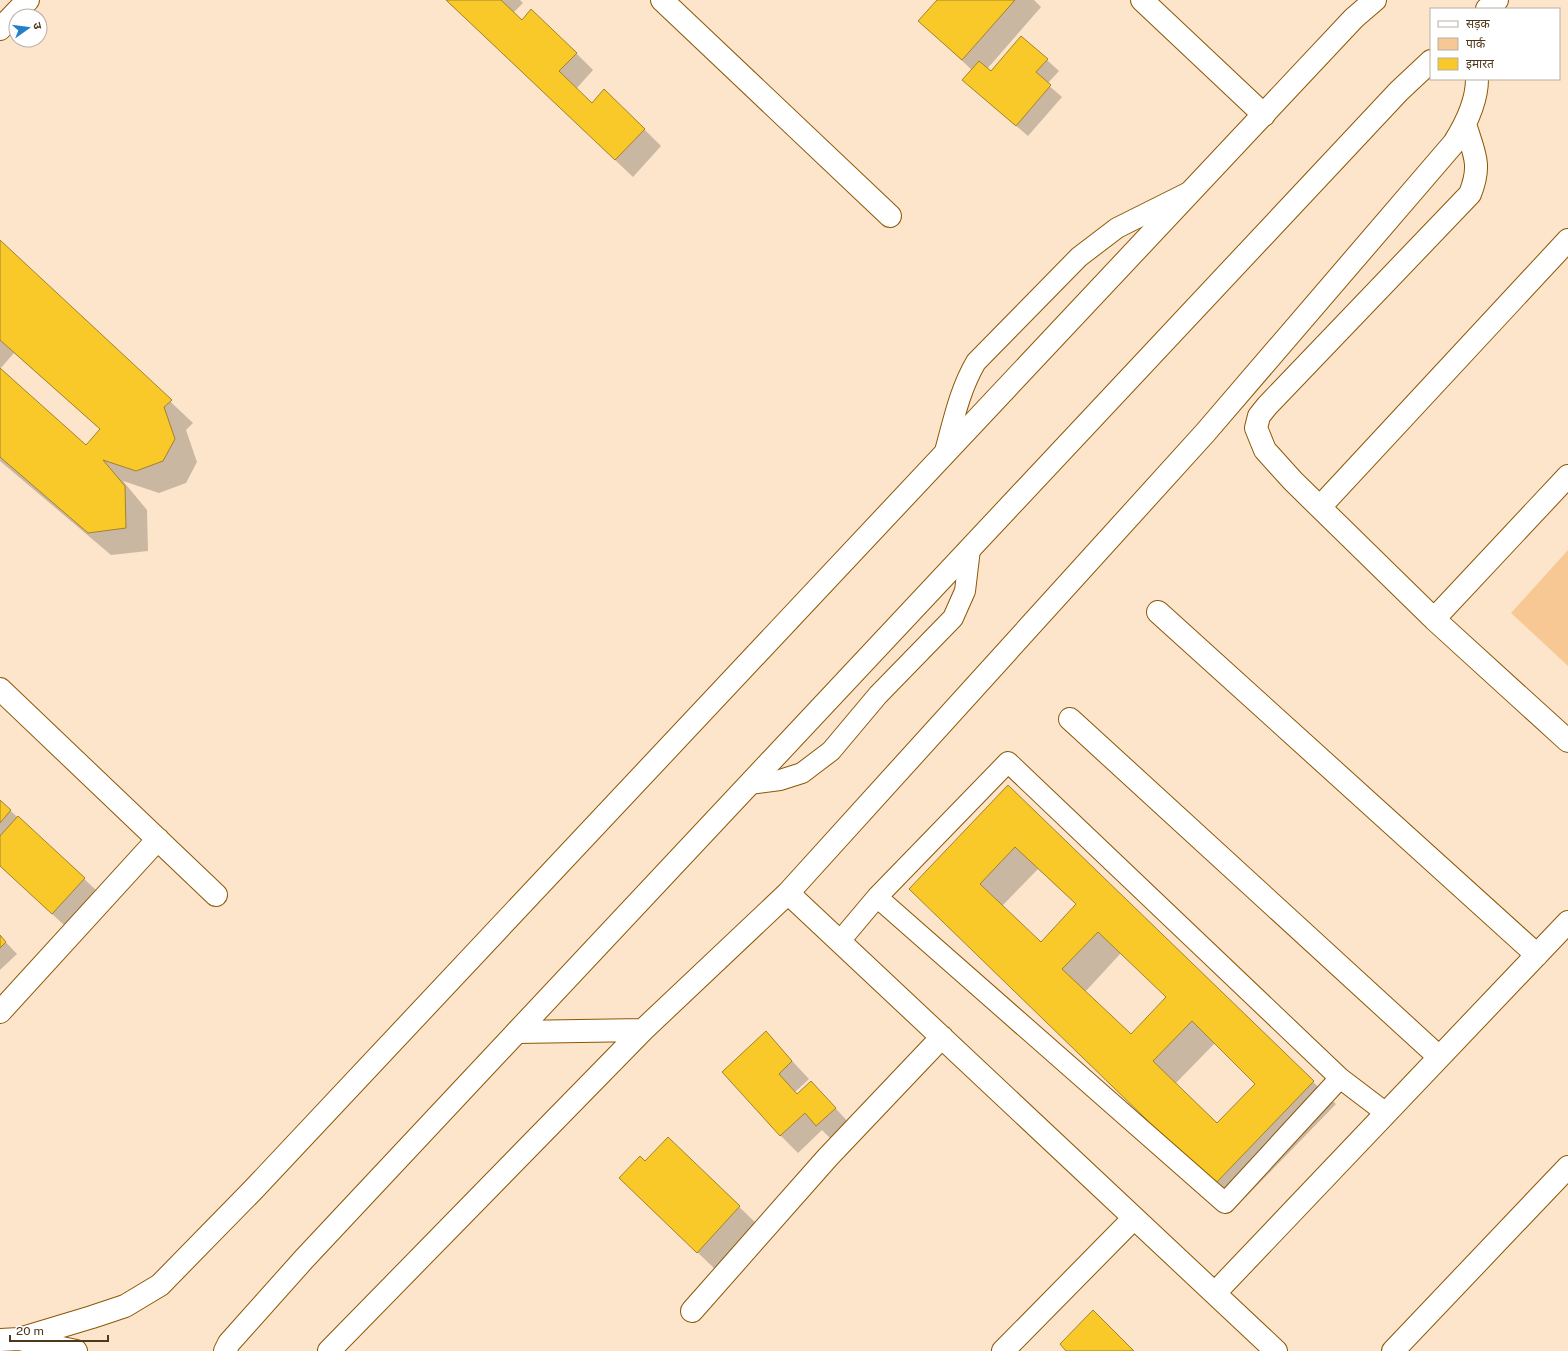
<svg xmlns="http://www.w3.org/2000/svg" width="1568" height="1351" viewBox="0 0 1568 1351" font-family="'Public Sans','Noto Sans Devanagari',sans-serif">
	<rect width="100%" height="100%" fill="#fde5cb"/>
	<path fill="#f7c894" d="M 1568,550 L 1568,666 L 1511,613 Z"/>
	<path fill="#0003" fill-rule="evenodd" d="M 446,0 L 520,0 L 523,3 L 513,13 L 522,21 L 576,53 L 593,70 L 576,89 L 592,104 L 644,129 L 661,146 L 633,177 Z
		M 938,0 L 1034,0 L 1041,7 L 987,69 L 991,72 L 1047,60 L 1059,71 L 1047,84 L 1062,97 L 1028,136 L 975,91 L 972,70 L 919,21 Z
		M 0,241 L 193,423 L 186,430 L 197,462 L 186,483 L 159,493 L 123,481 L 147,510 L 148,551 L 111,555 L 0,461 L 0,370 L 86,446 L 101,430 L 14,353 L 0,369 Z
		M 1008,787 L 1336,1104 L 1237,1206 L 932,911 ZM 1038,869 L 1077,905 L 1041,943 L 1002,906 ZM 1121,953 L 1167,997 L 1131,1036 L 1085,992 ZM 1215,1043 L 1256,1084 L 1217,1125 L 1175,1084 Z
		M 0,801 L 96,890 L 64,925 L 0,866 Z
		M 0,936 L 17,954 L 0,970 Z
		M 766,1033 L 809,1079 L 795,1092 L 798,1094 L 811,1082 L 852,1126 L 834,1142 L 822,1130 L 798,1153 L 780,1135 Z
		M 668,1139 L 757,1224 L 715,1269 L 637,1195 L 645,1163 Z"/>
	<path fill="#f9c829" stroke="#a1832d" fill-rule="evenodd" d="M 446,0 L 501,0 L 522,20 L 531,9 L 577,53 L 559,71 L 592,103 L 604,89 L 645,129 L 615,160 Z
		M 937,0 L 1015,0 L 962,60 L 918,21 Z
		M 1021,36 L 1048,59 L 1036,72 L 1051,85 L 1016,126 L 962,80 L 979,61 L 991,71 Z
		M 0,240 L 172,400 L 164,407 L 175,439 L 163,461 L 136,471 L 103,460 L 125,486 L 126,528 L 88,533 L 0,457 L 0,368 L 86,445 L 100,429 L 0,340 Z
		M 1008,785 L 1314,1081 L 1214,1185 L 909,889 ZM 1015,847 L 1076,904 L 1041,942 L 980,884 ZM 1098,932 L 1166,997 L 1131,1034 L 1062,969 ZM 1192,1021 L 1255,1084 L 1217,1123 L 1153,1061 Z
		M 0,800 L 11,810 L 0,823 Z
		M 18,816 L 85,878 L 52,914 L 0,866 L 0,836 Z
		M 0,935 L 6,942 L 0,948 Z
		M 766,1031 L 792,1061 L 779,1074 L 797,1094 L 811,1081 L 836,1108 L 816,1126 L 805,1113 L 780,1136 L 722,1072 Z
		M 668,1137 L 740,1206 L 697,1253 L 619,1178 L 640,1156 L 645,1161 Z
		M 1093,1310 L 1134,1351 L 1066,1351 L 1060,1344 Z"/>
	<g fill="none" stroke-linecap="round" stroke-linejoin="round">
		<g stroke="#8b5704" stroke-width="22">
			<path id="lane" d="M 944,455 C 953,423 959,391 976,362 L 1079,257 L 1117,228 L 1189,192
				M 749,784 L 780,780 L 802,773 L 831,751 L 878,695 L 953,618 L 965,591 L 970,549
				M 840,941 L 877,897 L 1008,762 L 1340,1078 L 1225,1203 L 877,897
				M 1340,1078 L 1386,1113"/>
		</g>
		<g stroke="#8b5704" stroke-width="24">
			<path id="street" d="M 662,0 L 890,216
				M 1142,0 L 1264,115
				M 0,29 L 28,0
				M 1465,124 C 1474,154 1482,164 1470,194 L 1267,406 L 1259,416 L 1256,428 L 1265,450 L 1293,481 L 1434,619 L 1568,741
				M 1320,507 L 1568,240
				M 1158,612 L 1537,955
				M 1434,619 L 1568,476
				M 0,689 L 216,895
				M 1070,719 L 1439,1057
				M 788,893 L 1276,1351
				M 0,1012 L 158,839
				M 517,1032 L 643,1030
				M 1215,1293 L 1568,922
				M 692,1311 L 828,1157 L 942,1037
				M 329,1351 L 643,1030 L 788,893 L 1205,433 L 1454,143 C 1466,124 1477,102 1477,79
				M 1003,1351 L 1134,1218
				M 1393,1351 L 1568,1167"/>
		</g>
		<g stroke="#8b5704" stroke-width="24">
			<path id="secondary" d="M 1487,9 L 1497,0
				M 19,1339 L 92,1317 L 125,1306 L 160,1285 L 253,1190 L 1354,18 L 1375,0
				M 0,1340 L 19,1339 L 76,1351
				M 225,1351 L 229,1343 L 304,1259 L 1399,91 L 1431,61"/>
		</g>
		<use href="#lane" stroke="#fff" stroke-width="20"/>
		<use href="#street" stroke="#fff" stroke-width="22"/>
		<use href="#secondary" stroke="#fff" stroke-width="22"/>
	</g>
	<rect x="1430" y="8" width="130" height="72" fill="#ffffff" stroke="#b8afa4"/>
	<rect x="1438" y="21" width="20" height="6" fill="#ffffff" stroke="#b8afa4"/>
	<text x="1466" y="28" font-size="12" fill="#4e371b">सड़क</text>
	<rect x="1438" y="38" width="20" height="12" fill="#f7c894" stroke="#b8afa4"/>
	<text x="1466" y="48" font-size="12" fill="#4e371b">पार्क</text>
	<rect x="1438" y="58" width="20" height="12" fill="#f9c829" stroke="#b8afa4"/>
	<text x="1466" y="68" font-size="12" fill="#4e371b">इमारत</text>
	<g transform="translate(28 28) rotate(76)"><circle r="19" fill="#ffffff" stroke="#b8afa4"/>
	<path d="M0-3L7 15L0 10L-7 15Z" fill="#247ecb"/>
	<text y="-6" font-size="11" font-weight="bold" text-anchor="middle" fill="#4e371b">उ</text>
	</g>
	<path d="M10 1335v6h98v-6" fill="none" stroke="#4e371b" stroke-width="2"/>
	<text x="16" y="1335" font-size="12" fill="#4e371b" stroke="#ffffff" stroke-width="3" paint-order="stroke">20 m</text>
</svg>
